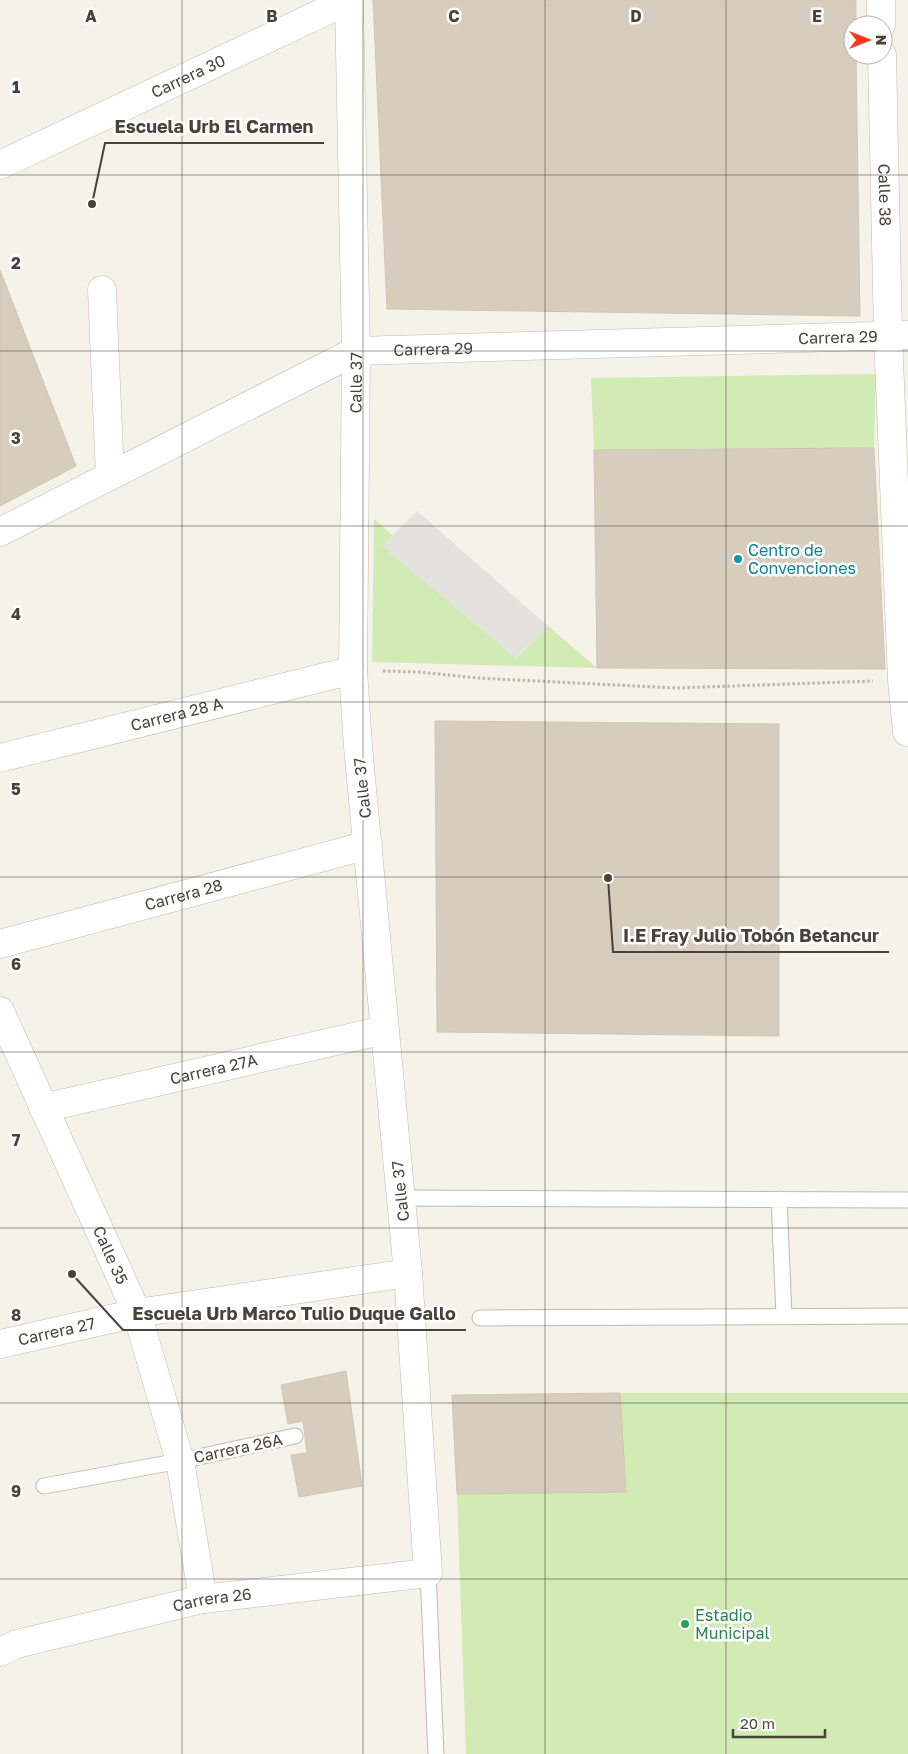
<svg xmlns="http://www.w3.org/2000/svg" width="908" height="1754" viewBox="0 0 908 1754" font-family="'Golos Text',sans-serif">
	<rect width="100%" height="100%" fill="#f5f2ea"/>
	<path fill="#d2eab3" d="M 876,374 L 874,448 L 594,450 L 591,378 Z
		M 374,519 L 393,536 L 383,546 L 516,658 L 548,626 L 597,668 L 372,662 Z
		M 620,1393 L 908,1393 L 908,1754 L 466,1754 L 457,1494 L 625,1492 Z"/>
	<path fill="#e4e2de" d="M 417,511 L 548,626 L 515,658 L 382,546 Z"/>
	<path fill="#d7cdbf" stroke="#d2c5b2" d="M 373,0 L 856,0 L 856,25 L 853,25 L 853,55 L 856,55 L 860,316 L 387,309 Z
		M 0,270 L 76,466 L 0,506 Z
		M 874,448 L 885,669 L 597,668 L 594,450 Z
		M 435,721 L 779,724 L 779,1036 L 437,1032 Z
		M 346,1371 L 362,1486 L 299,1497 L 291,1455 L 307,1453 L 303,1421 L 288,1424 L 281,1385 Z
		M 620,1393 L 626,1492 L 457,1494 L 452,1395 Z"/>
	<g fill="none" stroke-linecap="round" stroke-linejoin="round">
		<g stroke="#c1b9ac" stroke-width="17">
			<path id="service" d="M 400,1198 L 908,1200
				M 779,1199 L 784,1316
				M 480,1318 L 908,1316
				M 44,1486 L 180,1461 L 295,1436
				M 428,1573 L 436,1754"/>
		</g>
		<g stroke="#c1b9ac" stroke-width="29">
			<g id="minor">
				<path d="M 881,0 L 881,25"/>
				<path id="s1" d="M 882,55 L 888,335 L 902,680 L 907,732 L 908,732"/>
				<path id="s2" d="M 0,165 L 349,0"/>
				<path d="M 102,290 L 110,476"/>
				<path id="s3" d="M 0,758 L 353,670"/>
				<path id="s4" d="M 0,944 L 368,845"/>
				<path id="s5" d="M 0,1011 L 137,1313 L 180,1461 L 203,1599"/>
				<path id="s6" d="M 43,1108 L 384,1030"/>
				<path id="s7" d="M 0,1344 L 137,1313 L 408,1273"/>
				<path id="s8" d="M 0,1652 L 17,1644 L 203,1599 L 428,1573 L 408,1273 L 358,747 L 353,670 L 356,351 L 908,335"/>
			</g>
		</g>
		<g stroke="#c1b9ac" stroke-width="29">
			<path id="tertiary" d="M 0,532 L 356,351 L 349,0"/>
		</g>
		<path stroke="#c3b59d" stroke-width="3" stroke-dasharray="2.5 2.5" stroke-linecap="butt" d="M 383,671 L 418,672 L 478,678 L 675,688 L 873,681"/>
		<use href="#service" stroke="#fff" stroke-width="15"/>
		<use href="#minor" stroke="#fff" stroke-width="28"/>
		<use href="#tertiary" stroke="#fff" stroke-width="28"/>
	</g>
	<path fill="none" stroke="#494238" stroke-width="1" stroke-opacity="0.55" d="M 182,0 L 182,1754M 363,0 L 363,1754M 545,0 L 545,1754M 726,0 L 726,1754M 0,175 L 908,175M 0,351 L 908,351M 0,526 L 908,526M 0,702 L 908,702M 0,877 L 908,877M 0,1052 L 908,1052M 0,1228 L 908,1228M 0,1403 L 908,1403M 0,1579 L 908,1579"/>
	<circle fill="#0f9aa8" stroke="#fff" stroke-width="2" cx="738" cy="559" r="5"/>
	<circle fill="#2e9e5b" stroke="#fff" stroke-width="2" cx="685" cy="1624" r="5"/>
	<g text-anchor="middle" stroke-width="5" stroke-linejoin="round" paint-order="stroke">
		<g font-size="16" fill="#494238" stroke="#fff">
			<text dy="6" stroke="none"><textPath href="#s2" startOffset="208">Carrera 30</textPath></text>
			<text dy="6" stroke="none"><textPath href="#s1" startOffset="140">Calle 38</textPath></text>
			<text dy="6" stroke="none"><textPath href="#s8" startOffset="2144">Carrera 29</textPath></text>
			<text dy="6" stroke="none"><textPath href="#s8" startOffset="1739">Carrera 29</textPath></text>
			<text dy="6" stroke="none"><textPath href="#s8" startOffset="1630">Calle 37</textPath></text>
			<text dy="6" stroke="none"><textPath href="#s3" startOffset="182">Carrera 28 A</textPath></text>
			<text transform="translate(362 788) rotate(-96)" y="6">Calle 37</text>
			<text dy="6" stroke="none"><textPath href="#s4" startOffset="190">Carrera 28</textPath></text>
			<text dy="6" stroke="none"><textPath href="#s6" startOffset="175">Carrera 27A</textPath></text>
			<text transform="translate(400 1191) rotate(-96)" y="6">Calle 37</text>
			<text dy="6" stroke="none"><textPath href="#s5" startOffset="268">Calle 35</textPath></text>
			<text dy="6" stroke="none"><textPath href="#s7" startOffset="58">Carrera 27</textPath></text>
			<text transform="translate(238 1448) rotate(-12)" y="6">Carrera 26A</text>
			<text dy="6" stroke="none"><textPath href="#s8" startOffset="219">Carrera 26</textPath></text>
		</g>
		<g font-size="16" fill="#0d838f" stroke="#fff" text-anchor="start">
			<text x="748" y="556">Centro de<tspan x="748" dy="18">Convenciones</tspan></text>
		</g>
		<g font-size="16" fill="#27864d" stroke="#fff" text-anchor="start">
			<text x="695" y="1621">Estadio<tspan x="695" dy="18">Municipal</tspan></text>
		</g>
	</g>
	<g font-size="16" text-anchor="middle" font-weight="bold" fill="#494238" stroke="#fff" stroke-width="5" stroke-linejoin="round" paint-order="stroke">
		<text x="91" y="22">A</text>
		<text x="272" y="22">B</text>
		<text x="454" y="22">C</text>
		<text x="636" y="22">D</text>
		<text x="817" y="22">E</text>
		<text x="16" y="93">1</text>
		<text x="16" y="269">2</text>
		<text x="16" y="444">3</text>
		<text x="16" y="620">4</text>
		<text x="16" y="795">5</text>
		<text x="16" y="970">6</text>
		<text x="16" y="1146">7</text>
		<text x="16" y="1321">8</text>
		<text x="16" y="1497">9</text>
	</g>
	<path fill="none" stroke="#494238" stroke-width="2" d="M92 204L105 143H324M608 878L613 952H889M72 1274L123 1330H466"/>
	<g fill="#494238" stroke="#fff" stroke-width="2">
		<circle cx="92" cy="204" r="5"/>
		<circle cx="608" cy="878" r="5"/>
		<circle cx="72" cy="1274" r="5"/>
	</g>
	<g font-size="18" text-anchor="middle" font-weight="bold" fill="#494238" stroke="#fff" stroke-width="5" stroke-linejoin="round" paint-order="stroke">
		<text x="214" y="133">Escuela Urb El Carmen</text>
		<text x="751" y="942">I.E Fray Julio Tobón Betancur</text>
		<text x="294" y="1320">Escuela Urb Marco Tulio Duque Gallo</text>
	</g>
	<g transform="translate(868 40) rotate(90)"><circle r="24" fill="#ffffff" stroke="#b6b3af"/>
	<path d="M0-4L9 19L0 12L-9 19Z" fill="#fd371a"/>
	<text y="-8" font-size="14" font-weight="bold" text-anchor="middle" fill="#494238">N</text>
	</g>
	<path d="M733 1729v8h92v-8" fill="none" stroke="#494238" stroke-width="2.5"/>
	<text x="740" y="1729" font-size="15" fill="#494238" stroke="#ffffff" stroke-width="4" paint-order="stroke">20 m</text>
</svg>
